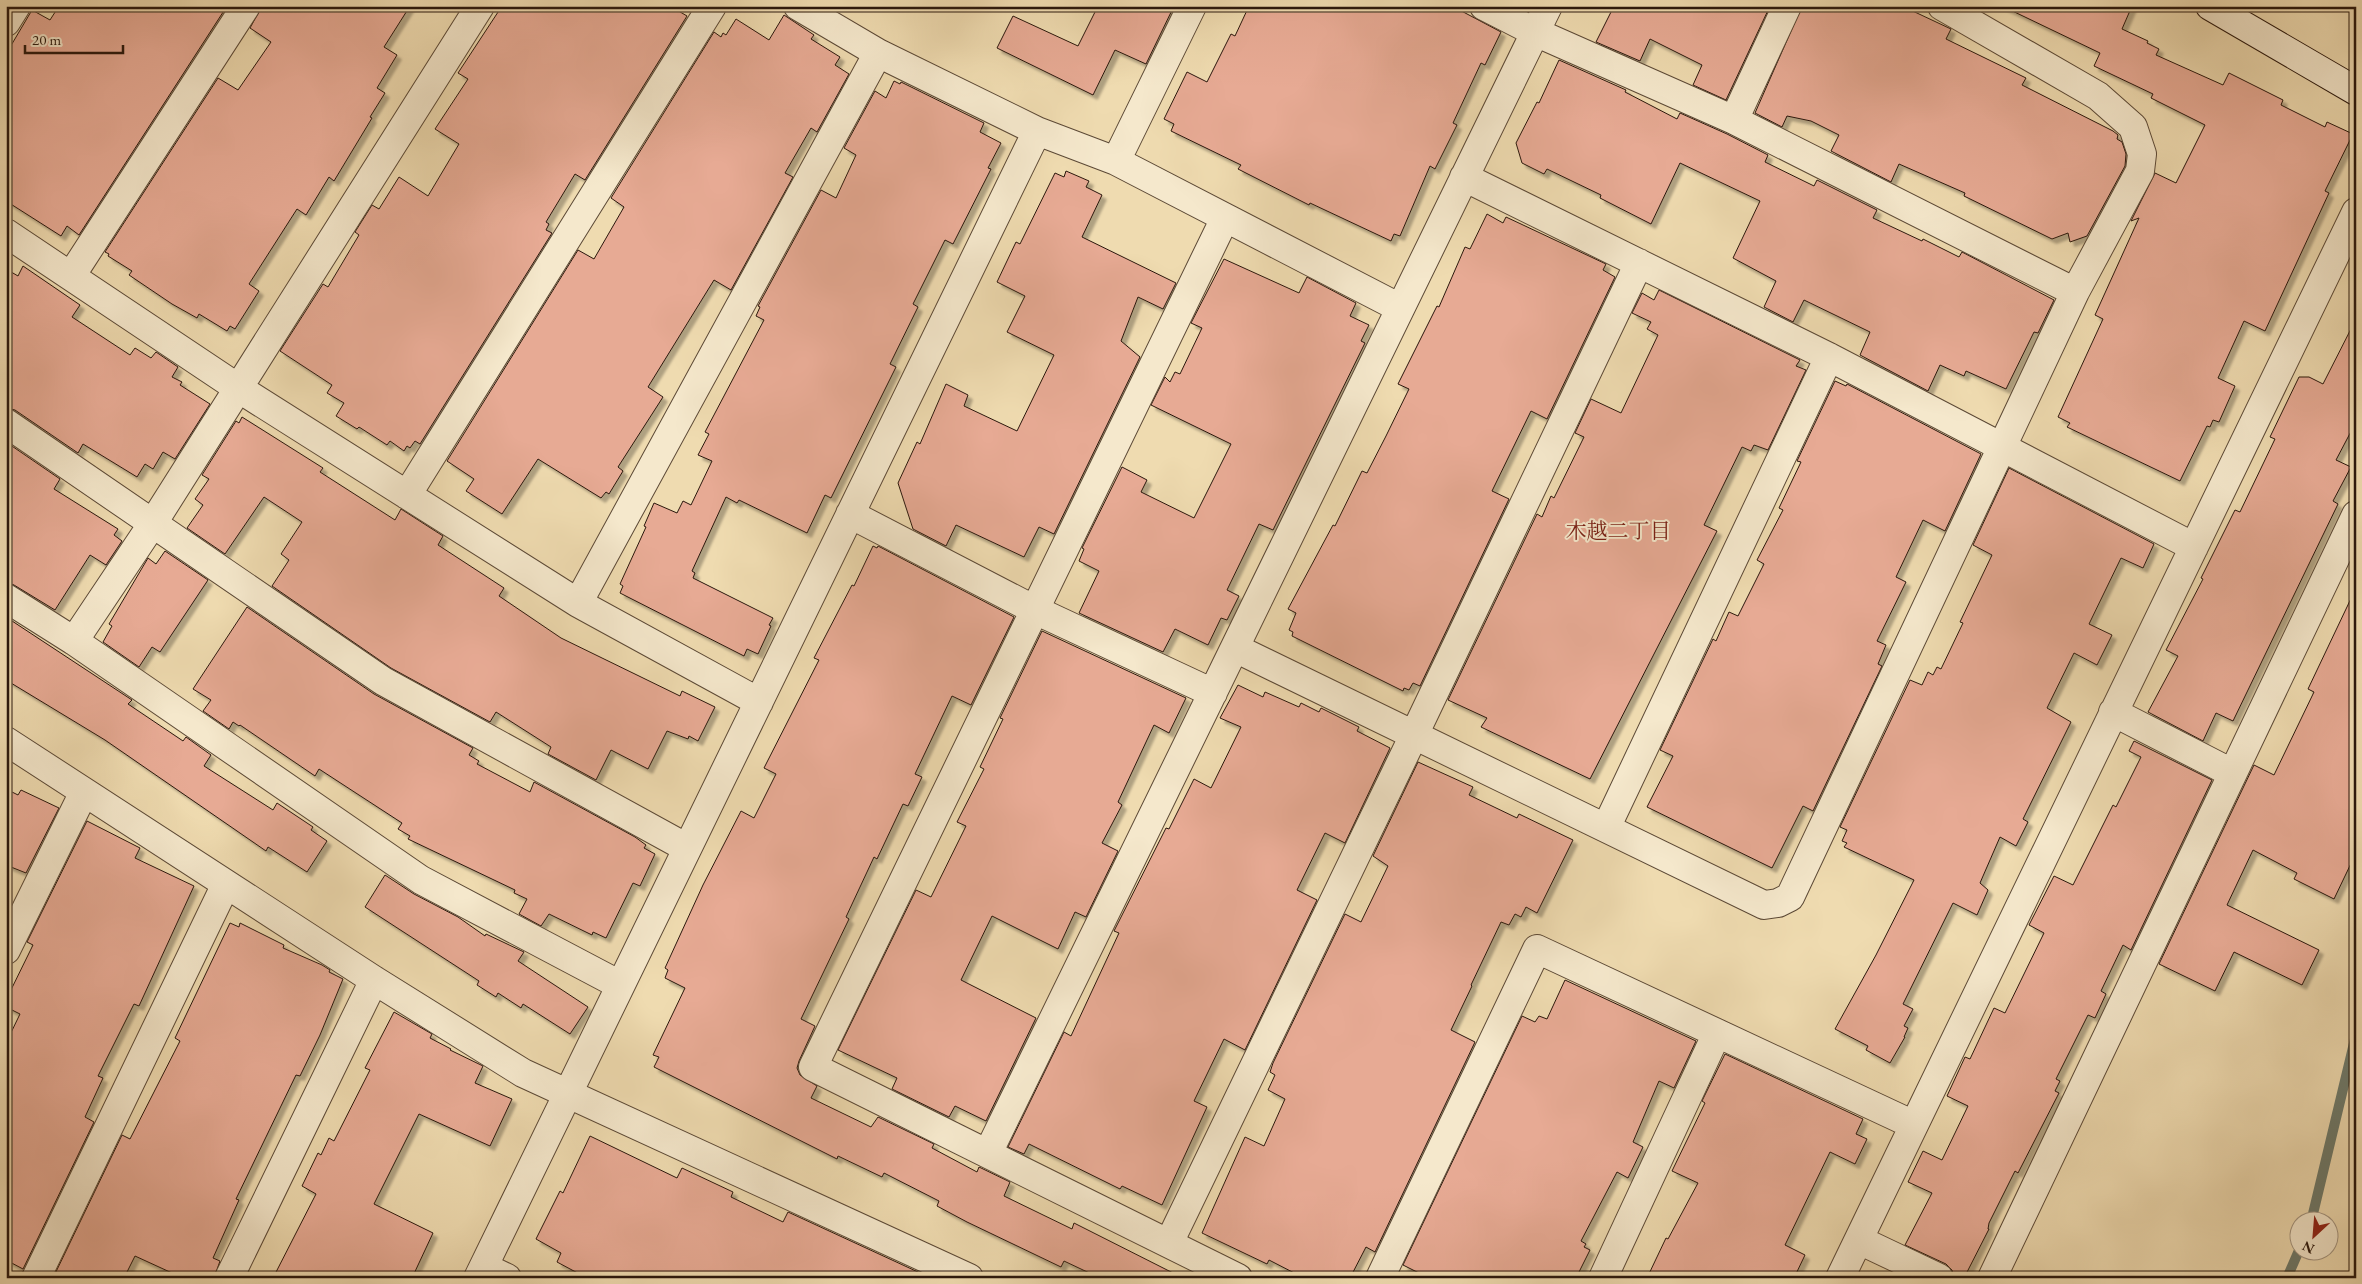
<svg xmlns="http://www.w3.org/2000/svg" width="2362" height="1284" viewBox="0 0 2362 1284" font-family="'EB Garamond','Noto Serif JP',serif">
	<defs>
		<filter id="shadow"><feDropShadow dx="4.5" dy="4.5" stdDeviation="1" flood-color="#0004"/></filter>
	</defs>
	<rect width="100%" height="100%" fill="#efdbb0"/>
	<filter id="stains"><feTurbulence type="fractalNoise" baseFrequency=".004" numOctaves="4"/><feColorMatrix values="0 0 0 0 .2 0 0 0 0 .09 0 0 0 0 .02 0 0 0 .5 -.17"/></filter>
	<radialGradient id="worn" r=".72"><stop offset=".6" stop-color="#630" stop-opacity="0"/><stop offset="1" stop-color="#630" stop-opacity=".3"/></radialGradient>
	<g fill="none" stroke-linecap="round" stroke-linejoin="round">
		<path stroke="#6e7a6b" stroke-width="10" d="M 2311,1222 L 2356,1035
			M 2287,1278 L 2300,1248"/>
	</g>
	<path fill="#e7aa94" stroke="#2b180d" filter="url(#shadow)" d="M 59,6 L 227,6 L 79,235 L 67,226 L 61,236 L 6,201 L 6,54 L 32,10 L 50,20 Z
		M 262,6 L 410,6 L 384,47 L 397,55 L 377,88 L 385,93 L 370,117 L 372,118 L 334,181 L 329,177 L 306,215 L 297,209 L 249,284 L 259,291 L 235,329 L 230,326 L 227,331 L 199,314 L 197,318 L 172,304 L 129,275 L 132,271 L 108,256 L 109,254 L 105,252 L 218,78 L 238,90 L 271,42 L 250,28 Z
		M 502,6 L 670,6 L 687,16 L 585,180 L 575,174 L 546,222 L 549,224 L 546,230 L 552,233 L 420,444 L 415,441 L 410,448 L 407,446 L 404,451 L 390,441 L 387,445 L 359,427 L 357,429 L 336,416 L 344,403 L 327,393 L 332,385 L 280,351 L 323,284 L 328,287 L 359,235 L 355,232 L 372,205 L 379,209 L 399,177 L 428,196 L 459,144 L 435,129 L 468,79 L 458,73 Z
		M 1098,6 L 1174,6 L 1146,64 L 1115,50 L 1093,95 L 997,48 L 1013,16 L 1078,46 Z
		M 1249,6 L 1452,6 L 1501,32 L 1485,65 L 1481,63 L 1453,123 L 1457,125 L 1435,169 L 1430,166 L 1400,236 L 1394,234 L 1391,241 L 1310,203 L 1309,205 L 1238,169 L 1241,165 L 1171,131 L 1174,124 L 1164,119 L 1187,72 L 1207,82 L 1231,34 L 1235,36 Z
		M 1614,6 L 1770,6 L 1726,100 L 1693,85 L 1702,65 L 1650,39 L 1640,61 L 1596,42 Z
		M 1802,6 L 1902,6 L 1951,29 L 1946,39 L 2026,78 L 2022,85 L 2113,131 L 2118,135 L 2117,139 L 2122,142 L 2126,154 L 2125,166 L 2087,236 L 2070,242 L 2068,233 L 2052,239 L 1964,196 L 1965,193 L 1899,164 L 1891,182 L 1831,151 L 1839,135 L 1811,121 L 1787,116 L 1782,127 L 1755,113 Z
		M 2002,6 L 2132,6 L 2122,29 L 2148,41 L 2147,43 L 2159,49 L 2156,55 L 2223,85 L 2229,73 L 2283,100 L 2281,105 L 2325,127 L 2327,122 L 2353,134 L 2325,191 L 2329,193 L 2265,331 L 2244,321 L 2218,378 L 2235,386 L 2219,422 L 2213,420 L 2210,427 L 2207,426 L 2180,481 L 2067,427 L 2070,423 L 2058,417 L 2103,319 L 2095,315 L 2139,218 L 2131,221 L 2155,173 L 2176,183 L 2205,125 L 2151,98 L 2153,94 L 2094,66 L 2100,53 Z
		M 784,15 L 814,35 L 811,39 L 840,57 L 835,65 L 849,74 L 817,132 L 811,128 L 785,173 L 793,177 L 731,290 L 714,280 L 648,387 L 663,397 L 618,467 L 623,471 L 609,494 L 606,492 L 601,498 L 538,459 L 502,514 L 466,491 L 474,479 L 447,461 L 578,250 L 594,259 L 624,207 L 611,198 L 714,32 L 721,37 L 723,33 L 726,35 L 736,19 L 769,40 Z
		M 1559,60 L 1626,90 L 1625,92 L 1677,119 L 1680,113 L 1727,134 L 1768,155 L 1765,162 L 1814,186 L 1817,180 L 1877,210 L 1873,218 L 1922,241 L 1923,239 L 1959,257 L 1962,252 L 2054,300 L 2038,333 L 2034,332 L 2006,389 L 1966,371 L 1964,376 L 1940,365 L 1928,391 L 1860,355 L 1870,332 L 1804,300 L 1793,322 L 1764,307 L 1776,281 L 1733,258 L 1760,201 L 1680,163 L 1651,224 L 1600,198 L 1601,195 L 1547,169 L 1544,174 L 1522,163 L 1516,143 L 1537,102 L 1539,103 Z
		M 894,81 L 900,84 L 901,82 L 984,123 L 980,132 L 1001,143 L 988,168 L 991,169 L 953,244 L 945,240 L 913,304 L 918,307 L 890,364 L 896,367 L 831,498 L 825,495 L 807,533 L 739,500 L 737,503 L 726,497 L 692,571 L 695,573 L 693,578 L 773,618 L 769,625 L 771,626 L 758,654 L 747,649 L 744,656 L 620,593 L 623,586 L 620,584 L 646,527 L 644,526 L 654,503 L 677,513 L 683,501 L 691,505 L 712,461 L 698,455 L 709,434 L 705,432 L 764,320 L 756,316 L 760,307 L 758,306 L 821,190 L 836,198 L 856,155 L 844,148 L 875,91 L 886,98 Z
		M 1066,171 L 1089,181 L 1086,187 L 1102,195 L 1082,237 L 1176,283 L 1163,309 L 1138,297 L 1121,341 L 1140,357 L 1054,534 L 1039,527 L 1024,557 L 956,525 L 946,546 L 913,529 L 898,483 L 917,442 L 920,444 L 946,384 L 968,395 L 964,406 L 1017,431 L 1054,355 L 1007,332 L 1025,296 L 997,282 L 1016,242 L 1020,244 L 1055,173 L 1064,177 Z
		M 1487,214 L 1503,223 L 1506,217 L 1606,264 L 1603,270 L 1615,277 L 1547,419 L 1531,411 L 1492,491 L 1509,499 L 1420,686 L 1413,683 L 1409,690 L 1404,688 L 1403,691 L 1292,636 L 1293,632 L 1289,630 L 1296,613 L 1288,609 L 1333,525 L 1335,526 L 1362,471 L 1367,473 L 1386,436 L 1409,389 L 1398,384 L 1437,306 L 1439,307 L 1465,247 L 1470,249 Z
		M 1224,259 L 1299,293 L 1307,277 L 1356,303 L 1350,316 L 1369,325 L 1361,341 L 1365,343 L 1273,530 L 1259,524 L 1227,590 L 1239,596 L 1227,620 L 1221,618 L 1208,645 L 1175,629 L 1163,652 L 1079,613 L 1099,571 L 1079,561 L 1084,549 L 1082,548 L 1122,467 L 1147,480 L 1141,492 L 1194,518 L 1231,444 L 1151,405 L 1165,377 L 1170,382 L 1175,372 L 1180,374 L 1202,328 L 1191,323 Z
		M 23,266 L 80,305 L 72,317 L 130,355 L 135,348 L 151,358 L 156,352 L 178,367 L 172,377 L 182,382 L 180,385 L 210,404 L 175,459 L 163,452 L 153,469 L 145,464 L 137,477 L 83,444 L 78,453 L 15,410 L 6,408 L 6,269 L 18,276 Z
		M 1659,290 L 1800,360 L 1796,366 L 1806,370 L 1768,450 L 1754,445 L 1751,451 L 1742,447 L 1704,525 L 1717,531 L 1590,779 L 1481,727 L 1487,718 L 1448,700 L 1537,514 L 1542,517 L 1551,496 L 1554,498 L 1584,437 L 1575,433 L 1591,399 L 1621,413 L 1658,335 L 1647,329 L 1651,322 L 1632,313 L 1642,293 L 1654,300 Z
		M 2356,319 L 2356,422 L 2336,460 L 2351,467 L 2333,501 L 2338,504 L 2233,721 L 2216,713 L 2203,741 L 2148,712 L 2178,656 L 2166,650 L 2203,579 L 2201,578 L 2235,510 L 2240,512 L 2275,439 L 2270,437 L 2299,377 L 2309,377 L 2323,384 Z
		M 1835,381 L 1846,386 L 1847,384 L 1981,454 L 1945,531 L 1923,520 L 1896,577 L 1906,582 L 1877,641 L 1886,645 L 1878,664 L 1882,666 L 1813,811 L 1803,806 L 1772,868 L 1647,807 L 1673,756 L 1660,750 L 1713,639 L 1716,641 L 1729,612 L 1738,616 L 1764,564 L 1757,560 L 1783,510 L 1779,508 L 1801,462 L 1797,461 Z
		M 242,417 L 323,468 L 320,472 L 395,520 L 401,509 L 443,536 L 438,545 L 504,588 L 499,596 L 561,638 L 680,696 L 682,691 L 715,707 L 698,741 L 689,736 L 688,739 L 667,731 L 648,769 L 611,750 L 596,780 L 548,754 L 551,747 L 496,712 L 490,722 L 391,668 L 272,586 L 289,560 L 281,554 L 302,522 L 264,497 L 225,554 L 187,528 L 203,505 L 195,499 L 209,479 L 202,475 L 236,421 L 239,423 Z
		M 6,442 L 60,479 L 54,489 L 118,529 L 114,535 L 122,541 L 106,565 L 90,555 L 55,610 L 14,585 L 6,582 Z
		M 2009,468 L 2154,544 L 2143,568 L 2121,558 L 2089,624 L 2112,635 L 2097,665 L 2074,653 L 2047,708 L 2071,722 L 2023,819 L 2028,822 L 2016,846 L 2000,837 L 1980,883 L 1988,890 L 1977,915 L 1953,903 L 1903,1004 L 1913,1009 L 1904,1026 L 1908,1028 L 1904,1037 L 1905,1037 L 1890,1063 L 1866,1050 L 1868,1046 L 1835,1029 L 1876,955 L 1914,880 L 1844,847 L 1847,843 L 1842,841 L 1847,830 L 1840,827 L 1910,680 L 1922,685 L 1928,672 L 1933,675 L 1937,667 L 1941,669 L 1963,623 L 1960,622 L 1992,555 L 1973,545 Z
		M 873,546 L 877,548 L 878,546 L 1014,617 L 971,705 L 952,696 L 915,774 L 922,777 L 908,806 L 903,804 L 877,859 L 874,857 L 846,917 L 849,919 L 801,1019 L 815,1026 L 799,1061 L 797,1068 L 800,1075 L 817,1086 L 811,1098 L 871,1127 L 878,1117 L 934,1144 L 932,1148 L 977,1172 L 979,1167 L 1010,1182 L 1004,1196 L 1072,1229 L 1074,1223 L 1183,1278 L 1100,1278 L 1064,1261 L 1061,1267 L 967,1222 L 937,1206 L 939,1201 L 884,1173 L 882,1177 L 838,1156 L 837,1159 L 654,1067 L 659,1057 L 653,1055 L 685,988 L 665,978 L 668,970 L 665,968 L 703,885 L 741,811 L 754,818 L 776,774 L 764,768 L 819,660 L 814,658 L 852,585 L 854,586 Z
		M 165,551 L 208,580 L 160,652 L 152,647 L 139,667 L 103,642 L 112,626 L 109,624 L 148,558 L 156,564 Z
		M 2356,588 L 2356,853 L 2334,899 L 2294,879 L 2297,873 L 2253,850 L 2227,905 L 2319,950 L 2302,985 L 2234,952 L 2215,991 L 2159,964 L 2254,765 L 2274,775 L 2314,692 L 2308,689 Z
		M 247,607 L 374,694 L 473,748 L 469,755 L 479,761 L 477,764 L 530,792 L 534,782 L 635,837 L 646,845 L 644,848 L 655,854 L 640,886 L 633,883 L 606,938 L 593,932 L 592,935 L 549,914 L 541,926 L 519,914 L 527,899 L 514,893 L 515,890 L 408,839 L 410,836 L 398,829 L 402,823 L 319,769 L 315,776 L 240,725 L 239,726 L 233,722 L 229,729 L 203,711 L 211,700 L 193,689 Z
		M 6,617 L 132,700 L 128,704 L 183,741 L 186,737 L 211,755 L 204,766 L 273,810 L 277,803 L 313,827 L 311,830 L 327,841 L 307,872 L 268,847 L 266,851 L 105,740 L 6,680 Z
		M 1042,631 L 1186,698 L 1169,733 L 1154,725 L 1118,802 L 1122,805 L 1102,843 L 1118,851 L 1086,917 L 1075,912 L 1058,949 L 992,916 L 961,980 L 1036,1018 L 986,1121 L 955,1106 L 949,1117 L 892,1089 L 897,1078 L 838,1050 L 916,890 L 931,897 L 966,826 L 957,822 L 984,769 L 980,767 L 1003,719 L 1000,718 Z
		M 1238,685 L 1263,697 L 1265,692 L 1299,707 L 1301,703 L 1319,712 L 1321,708 L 1359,727 L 1357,731 L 1390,748 L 1345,843 L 1325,833 L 1297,890 L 1317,900 L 1245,1050 L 1224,1039 L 1194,1101 L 1207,1107 L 1162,1205 L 1122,1186 L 1120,1189 L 1029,1144 L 1024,1154 L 1008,1147 L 1064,1032 L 1071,1036 L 1119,933 L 1114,931 L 1166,828 L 1169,829 L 1194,779 L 1211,788 L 1241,727 L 1220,718 Z
		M 2134,741 L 2212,780 L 2131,950 L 2123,945 L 2101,991 L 2106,994 L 2095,1018 L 2088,1015 L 2056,1079 L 2060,1081 L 2055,1091 L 2059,1093 L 2018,1173 L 2015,1171 L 1989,1223 L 1988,1229 L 1989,1229 L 1964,1278 L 1954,1278 L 1952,1270 L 1946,1264 L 1905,1245 L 1932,1193 L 1908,1182 L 1923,1151 L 1942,1160 L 1968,1106 L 1947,1096 L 1965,1057 L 1970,1059 L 1994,1008 L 2005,1013 L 2044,933 L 2029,925 L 2054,876 L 2073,885 L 2113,805 L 2116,807 L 2141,757 L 2129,751 Z
		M 1418,762 L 1473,787 L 1469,795 L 1517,818 L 1519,814 L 1573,840 L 1537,913 L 1526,907 L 1521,917 L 1515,914 L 1509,925 L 1501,922 L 1471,985 L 1472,986 L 1451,1030 L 1475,1042 L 1375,1252 L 1366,1247 L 1350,1278 L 1304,1278 L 1269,1260 L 1267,1264 L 1202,1233 L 1245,1137 L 1264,1146 L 1285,1099 L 1268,1090 L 1275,1075 L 1270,1072 L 1273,1063 L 1345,914 L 1361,922 L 1388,866 L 1373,856 Z
		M 6,789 L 18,795 L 21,790 L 59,808 L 26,873 L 6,865 Z
		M 87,821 L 140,848 L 135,858 L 194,886 L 139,1006 L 134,1004 L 98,1076 L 103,1078 L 85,1117 L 94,1122 L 23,1269 L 6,1260 L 6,1043 L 20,1014 L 6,1007 L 6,1000 L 33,945 L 27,942 Z
		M 385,875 L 414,894 L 458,917 L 485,936 L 486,934 L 524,952 L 518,961 L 588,1007 L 570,1034 L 523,1004 L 521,1008 L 498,993 L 496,997 L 477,985 L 479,981 L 365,907 Z
		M 230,923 L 239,927 L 240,923 L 284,945 L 283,948 L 322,965 L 330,970 L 329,972 L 343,979 L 320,1035 L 300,1076 L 296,1075 L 236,1199 L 239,1200 L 213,1258 L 220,1261 L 214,1278 L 183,1278 L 135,1256 L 124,1278 L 53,1278 L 122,1135 L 130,1139 L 180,1041 L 175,1038 Z
		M 1565,980 L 1696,1041 L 1674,1088 L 1659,1081 L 1633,1142 L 1643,1147 L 1628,1178 L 1617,1172 L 1581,1241 L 1586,1244 L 1584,1247 L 1590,1250 L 1576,1278 L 1429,1278 L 1403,1265 L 1522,1016 L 1535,1022 L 1539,1016 L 1547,1019 Z
		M 394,1012 L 432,1034 L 430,1038 L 451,1049 L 450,1050 L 483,1066 L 475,1083 L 512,1099 L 490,1146 L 419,1114 L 374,1204 L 433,1233 L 412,1278 L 273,1278 L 316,1194 L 302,1186 L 318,1153 L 321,1155 L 329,1138 L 334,1141 L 370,1070 L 365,1068 Z
		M 1725,1054 L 1863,1119 L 1856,1134 L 1867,1139 L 1855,1164 L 1830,1152 L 1785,1245 L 1805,1255 L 1794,1278 L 1647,1278 L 1666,1238 L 1668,1239 L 1698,1183 L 1672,1171 L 1705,1103 L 1702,1101 Z
		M 590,1136 L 677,1178 L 682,1168 L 733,1192 L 731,1197 L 783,1222 L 788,1212 L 931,1278 L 587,1278 L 557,1262 L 561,1253 L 536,1239 L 560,1191 L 563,1193 Z"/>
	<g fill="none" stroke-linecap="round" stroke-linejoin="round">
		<g stroke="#5c4936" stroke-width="30">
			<path id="street" d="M 798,6 L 878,53 L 1037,131 L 1116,161 L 1400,308
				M 1942,6 L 2098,96 L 2133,127 L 2142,154 L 2140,171 L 2075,292
				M 6,22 L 16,6
				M 1734,120 L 1787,6
				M 1116,161 L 1192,6
				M 1464,177 L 1829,357 L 2194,547
				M 1225,218 L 813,1067 L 1238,1278
				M 6,233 L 238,388 L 578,603 L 759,702
				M 71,276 L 246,6
				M 6,423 L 383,681 L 687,848
				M 407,495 L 712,6
				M 850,514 L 1035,610 L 1213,693
				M 6,598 L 74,641 L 421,880 L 620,985
				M 578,603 L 878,53
				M 74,641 L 153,523 L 480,6
				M 1235,648 L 1764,905 L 1778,903 L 1790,897 L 2075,292 L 1734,120 L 1535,32 L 1484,6
				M 2113,712 L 2232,773
				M 6,741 L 374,980 L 523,1073 L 969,1278
				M 1606,828 L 1829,357
				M 6,950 L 84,792
				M 988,1153 L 1548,6
				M 1859,1240 L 1939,1278
				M 1169,1243 L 1414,735 L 1639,263
				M 484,1267 L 507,1278
				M 36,1278 L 226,884
				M 229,1278 L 374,980
				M 478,1278 L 1037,131
				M 1380,1278 L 1537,949 L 1914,1125
				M 1603,1278 L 1717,1033
				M 1840,1278 L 2356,212
				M 1992,1278 L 2356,515"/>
		</g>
		<g stroke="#2b180d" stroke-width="30">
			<path id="secondary" d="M 2210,6 L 2356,91"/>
		</g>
		<use href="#street" stroke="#f5e8cc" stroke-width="28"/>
		<use href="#secondary" stroke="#f5e8cc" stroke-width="28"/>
	</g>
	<g text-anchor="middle" stroke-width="4" stroke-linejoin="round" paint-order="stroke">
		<g font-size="21" fill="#7a1f14" stroke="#f5e8cc">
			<text x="1618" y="538">木越二丁目</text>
		</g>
	</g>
	<rect width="2362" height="1284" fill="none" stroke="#efdbb0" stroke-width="25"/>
	<rect x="8" y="8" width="2347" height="1269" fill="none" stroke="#2b180d" stroke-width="2.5"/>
	<rect x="12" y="12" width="2337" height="1259" fill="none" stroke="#2b180d"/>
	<g transform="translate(2314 1236) rotate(206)"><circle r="24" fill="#f5e8cc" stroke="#a49580"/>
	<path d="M0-4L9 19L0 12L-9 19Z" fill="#8f2418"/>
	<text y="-8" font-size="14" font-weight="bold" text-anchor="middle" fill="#2b180d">N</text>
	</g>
	<path d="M25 45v8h98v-8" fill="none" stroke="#2b180d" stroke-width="2.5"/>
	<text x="32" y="45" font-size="15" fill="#2b180d" stroke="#f5e8cc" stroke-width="4" paint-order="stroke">20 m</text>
	<rect width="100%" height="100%" filter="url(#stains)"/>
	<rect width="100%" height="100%" fill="url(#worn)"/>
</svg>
